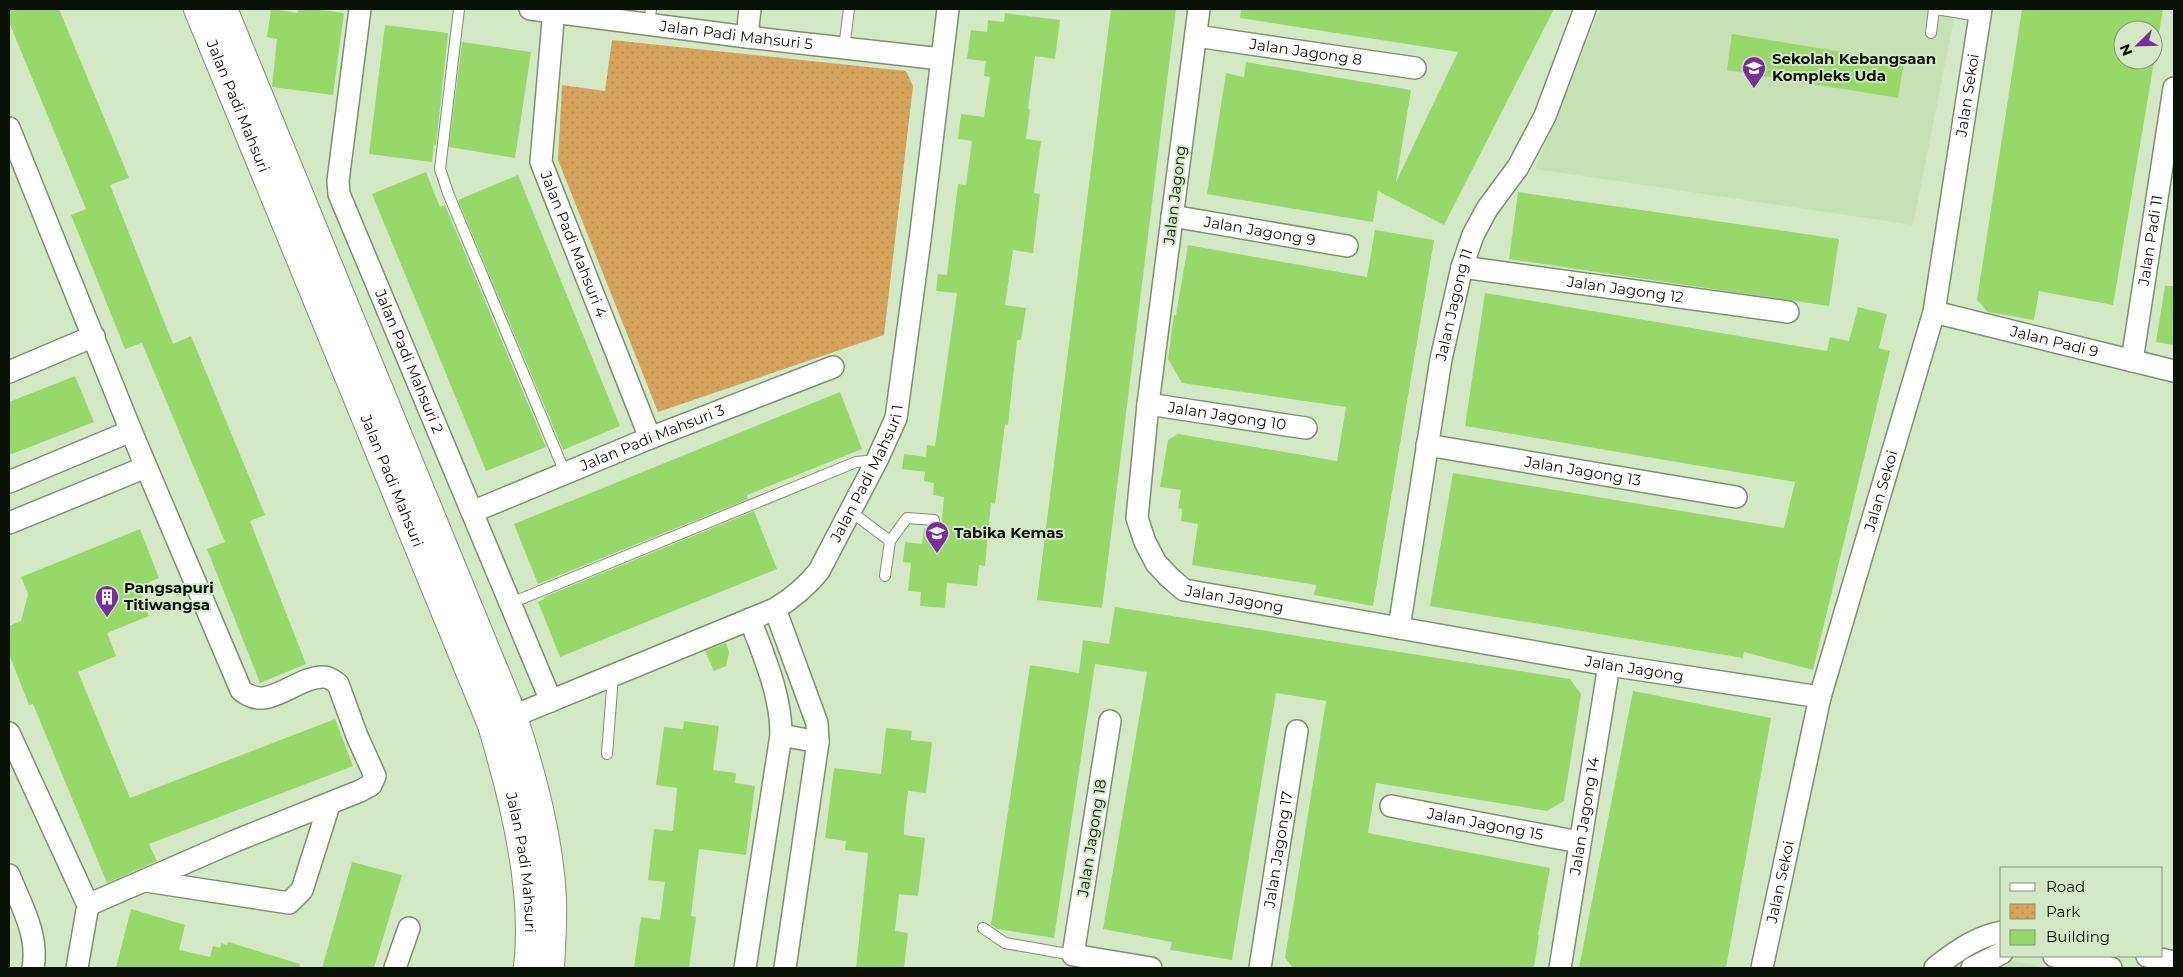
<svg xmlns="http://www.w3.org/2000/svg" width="2183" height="977" viewBox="0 0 2183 977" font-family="Montserrat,sans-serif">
	<defs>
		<pattern id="park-dots" width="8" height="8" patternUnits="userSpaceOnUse" patternTransform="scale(1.25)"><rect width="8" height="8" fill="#d6a35d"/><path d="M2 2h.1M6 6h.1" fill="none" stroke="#b68b4f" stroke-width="1.8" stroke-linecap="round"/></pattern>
	</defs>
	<rect width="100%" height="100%" fill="#d3e9c6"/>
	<path fill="#c7e1b7" d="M 1600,9 L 1956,9 L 1913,225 L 1535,169 Z
		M 2013,961 L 2048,968 L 2004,968 Z"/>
	<path fill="url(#park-dots)" d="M 612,40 L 906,71 L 913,86 L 884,335 L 658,412 L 558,160 L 562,85 L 605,91 Z"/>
	<path fill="#98d86b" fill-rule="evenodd" d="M 9,9 L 59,9 L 129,178 L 110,185 L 173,344 L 191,336 L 265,515 L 250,521 L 306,664 L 260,683 L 207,549 L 225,542 L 142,343 L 125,349 L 71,215 L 86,209 L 9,22 Z
		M 271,9 L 298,13 L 298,9 L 315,9 L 344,13 L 333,95 L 272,87 L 277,39 L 267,37 Z
		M 1111,9 L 1176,9 L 1102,608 L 1037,600 Z
		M 1241,9 L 1554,9 L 1444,225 L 1378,191 L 1373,222 L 1207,194 L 1226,73 L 1244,77 L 1246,62 L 1411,90 L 1396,182 L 1458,52 L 1240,18 Z
		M 2022,9 L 2163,9 L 2113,305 L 2039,291 L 2034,320 L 1988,312 L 1977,300 ZM 2123,30 L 2153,30 L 2153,60 L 2123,60 Z
		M 1005,13 L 1060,20 L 1055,59 L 1035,56 L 1028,109 L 1030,109 L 1026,139 L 1041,141 L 1034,193 L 1040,194 L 1033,253 L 1013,250 L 1005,305 L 1026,308 L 1021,340 L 1017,340 L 1008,425 L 1005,424 L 995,504 L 991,503 L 985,566 L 979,565 L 977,586 L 947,583 L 945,608 L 920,606 L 921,592 L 908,591 L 911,563 L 903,562 L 905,542 L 922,544 L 924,528 L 941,530 L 944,497 L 933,495 L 934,483 L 924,481 L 925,472 L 902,469 L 904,454 L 926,457 L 927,445 L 935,446 L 957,293 L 936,291 L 938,274 L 947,275 L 958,184 L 966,185 L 972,141 L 958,139 L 961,114 L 984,117 L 990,77 L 984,76 L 986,61 L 967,59 L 971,30 L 987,32 L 988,20 L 1004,22 Z
		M 385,25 L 448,33 L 436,145 L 434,145 L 432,162 L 369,154 Z
		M 1732,34 L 1904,62 L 1898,98 L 1727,70 Z
		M 462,42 L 531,52 L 515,158 L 449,147 Z
		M 426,172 L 440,207 L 445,205 L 546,447 L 486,471 L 372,194 Z
		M 518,175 L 620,426 L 563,450 L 458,200 Z
		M 1518,192 L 1839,239 L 1829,306 L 1509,259 Z
		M 1375,230 L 1434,240 L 1373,606 L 1314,595 L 1316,585 L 1192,565 L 1198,524 L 1181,521 L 1182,509 L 1178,508 L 1181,490 L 1160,487 L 1168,440 L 1178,434 L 1337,461 L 1346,407 L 1182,383 L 1168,359 L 1174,315 L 1176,315 L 1188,245 L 1367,277 Z
		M 2165,286 L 2174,286 L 2174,345 L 2156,342 Z
		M 1485,293 L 1827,351 L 1830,337 L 1849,341 L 1858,307 L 1887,314 L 1879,348 L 1890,351 L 1813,670 L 1744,652 L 1743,658 L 1430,606 L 1453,473 L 1784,528 L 1795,482 L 1465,426 Z
		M 75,376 L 94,422 L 9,455 L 9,402 Z
		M 840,392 L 862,449 L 747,495 L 748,499 L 538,584 L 514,524 Z
		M 754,511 L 777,569 L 560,657 L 538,602 L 544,599 L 544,597 Z
		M 140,529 L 159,578 L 138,587 L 149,616 L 107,633 L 116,656 L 78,672 L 130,798 L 335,719 L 353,766 L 149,844 L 157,861 L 107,883 L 33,704 L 29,705 L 9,654 L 9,626 L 21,621 L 28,594 L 21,577 Z
		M 1115,607 L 1570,679 L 1581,694 L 1564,801 L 1547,811 L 1376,783 L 1368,833 L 1550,868 L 1538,935 L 1539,935 L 1534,968 L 1293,968 L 1285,958 L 1326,701 L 1276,693 L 1232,960 L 1170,950 L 1172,942 L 1103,929 L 1147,672 L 1095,664 L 1054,938 L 997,929 L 991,925 L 1030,665 L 1079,673 L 1083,640 L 1109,644 Z
		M 726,643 L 729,652 L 726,666 L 714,671 L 705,651 Z
		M 1633,691 L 1771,718 L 1726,968 L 1579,968 Z
		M 684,721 L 719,726 L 713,770 L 736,773 L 735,783 L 755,786 L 746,855 L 699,849 L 691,916 L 696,917 L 689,968 L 634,968 L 641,917 L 660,920 L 665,882 L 648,880 L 654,829 L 673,831 L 677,788 L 656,785 L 664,727 L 683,729 Z
		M 886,728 L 912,731 L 911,740 L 932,742 L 926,793 L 908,791 L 904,827 L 904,835 L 925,838 L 918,896 L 899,894 L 895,931 L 908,933 L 904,968 L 856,968 L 868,853 L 845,850 L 846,841 L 825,838 L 834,768 L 881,774 Z
		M 352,862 L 402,875 L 374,968 L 322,968 Z
		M 131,909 L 185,925 L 179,950 L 210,957 L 213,946 L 220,948 L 221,943 L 227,945 L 228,942 L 300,964 L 299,968 L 116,968 Z"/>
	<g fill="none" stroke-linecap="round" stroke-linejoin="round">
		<g stroke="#7c9070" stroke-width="12">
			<path id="lane" d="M 459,9 L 440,169 L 448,193 L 565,473
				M 1936,9 L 1979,16
				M 649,24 L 651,9
				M 1931,33 L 1934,9
				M 844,48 L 849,9
				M 850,511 L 890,541
				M 885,576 L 890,541 L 907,518 L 934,520
				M 511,603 L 856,462 L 877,460
				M 607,754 L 613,676
				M 983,928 L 1005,943 L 1073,955"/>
		</g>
		<g stroke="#7c9070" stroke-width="24">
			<g id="street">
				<path id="s1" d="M 360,9 L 338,181 L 339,194 L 551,701"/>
				<path id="s2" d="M 530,9 L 747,37 L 941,59"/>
				<path id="s3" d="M 554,9 L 541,162 L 650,438"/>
				<path id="s4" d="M 1199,9 L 1148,404 L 1137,518 L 1145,542 L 1156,563 L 1169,577 L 1184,590 L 1609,665 L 1820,697"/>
				<path id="s5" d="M 1196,36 L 1415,68"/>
				<path d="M 747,37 L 750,9"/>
				<path d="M 9,128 L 131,431 L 241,690 C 268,714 295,676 324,677 C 329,677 334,681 338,684 L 357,736 L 375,776 L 371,785 L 360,791 L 235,841 L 88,905"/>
				<path id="s6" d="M 1172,216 L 1347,246"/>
				<path id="s7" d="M 1462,267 L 1788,312"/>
				<path id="s8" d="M 1934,312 L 2174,371"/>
				<path id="s9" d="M 2132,361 L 2174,88"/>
				<path d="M 9,372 L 94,336"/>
				<path id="s10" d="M 1148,404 L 1306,428"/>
				<path id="s11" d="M 1427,445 L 1736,497"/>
				<path d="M 9,482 L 131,431"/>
				<path id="s12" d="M 472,512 L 650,438 L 833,367"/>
				<path d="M 9,523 L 146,467"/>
				<path d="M 775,609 L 817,723 L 818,742 L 785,968"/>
				<path id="s13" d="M 1399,628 L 1441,359 L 1462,267 L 1473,235 L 1487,209 L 1518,167 L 1545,116 L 1585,9"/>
				<path d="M 1110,721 L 1073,955 L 1151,968"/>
				<path id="s14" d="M 499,722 L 775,609 C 793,598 806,587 819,571 L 877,460 L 896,418 L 920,240 L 948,9"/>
				<path d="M 9,733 L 88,905 L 77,968"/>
				<path d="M 781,735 L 818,742"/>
				<path id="s15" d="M 1391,806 L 1579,842"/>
				<path d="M 9,875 C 21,905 39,935 33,968"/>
				<path d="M 146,881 L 289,903 L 302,890 L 329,805"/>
				<path d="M 2054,956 L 2111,968"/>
				<path d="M 2147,956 L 2174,962"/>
				<path d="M 395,968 L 409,928"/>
				<path d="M 745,968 L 781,735 C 781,694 764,657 750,619"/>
				<path id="s16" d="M 1260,968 L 1297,731"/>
				<path id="s17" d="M 1560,968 L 1609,665"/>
				<path id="s18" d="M 1762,968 L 1820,697 L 1934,312 L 1981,9"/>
				<path d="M 1935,968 C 1954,952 1977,936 2002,932"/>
				<path d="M 1972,968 L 2002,953"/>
			</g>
		</g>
		<g stroke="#7c9070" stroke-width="30">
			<g id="secondary">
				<path id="s19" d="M 198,9 L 492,725 C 514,799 537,890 528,968"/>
				<path d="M 223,9 L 513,717 C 532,776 549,837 552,899 C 553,922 551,945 550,968"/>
			</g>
		</g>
		<use href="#lane" stroke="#fff" stroke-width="10"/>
		<use href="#street" stroke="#fff" stroke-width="21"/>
		<use href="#secondary" stroke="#fff" stroke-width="28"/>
	</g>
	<defs>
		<g id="school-pin" transform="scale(1.25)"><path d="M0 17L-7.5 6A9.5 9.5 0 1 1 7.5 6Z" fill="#7b2c9d" stroke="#d3e9c6"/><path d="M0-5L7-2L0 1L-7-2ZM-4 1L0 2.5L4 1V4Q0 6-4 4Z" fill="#fff"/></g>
		<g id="building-pin" transform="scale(1.25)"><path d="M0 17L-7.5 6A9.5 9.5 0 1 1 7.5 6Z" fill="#7b2c9d" stroke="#d3e9c6"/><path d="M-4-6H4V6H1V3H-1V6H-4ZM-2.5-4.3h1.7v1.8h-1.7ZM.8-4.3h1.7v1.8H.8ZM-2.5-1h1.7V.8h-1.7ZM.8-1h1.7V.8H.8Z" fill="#fff"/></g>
	</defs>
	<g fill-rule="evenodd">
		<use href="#school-pin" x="1754" y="68"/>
		<use href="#school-pin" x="937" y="533"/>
		<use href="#building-pin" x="107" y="597"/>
	</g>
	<g text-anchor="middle" stroke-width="4" stroke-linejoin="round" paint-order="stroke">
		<g font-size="15" fill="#0a1106" stroke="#d3e9c6">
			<text dy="5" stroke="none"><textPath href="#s2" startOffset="208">Jalan Padi Mahsuri 5</textPath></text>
			<text dy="5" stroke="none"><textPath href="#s5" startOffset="111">Jalan Jagong 8</textPath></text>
			<text dy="5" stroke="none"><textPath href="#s18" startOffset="898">Jalan Sekoi</textPath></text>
			<text dy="5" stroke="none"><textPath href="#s19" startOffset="105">Jalan Padi Mahsuri</textPath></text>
			<text transform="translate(1175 195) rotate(-83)" y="5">Jalan Jagong</text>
			<text dy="5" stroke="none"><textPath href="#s6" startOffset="89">Jalan Jagong 9</textPath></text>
			<text dy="5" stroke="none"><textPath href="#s9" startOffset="122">Jalan Padi 11</textPath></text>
			<text dy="5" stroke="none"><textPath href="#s3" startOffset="242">Jalan Padi Mahsuri 4</textPath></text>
			<text dy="5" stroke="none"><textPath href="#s7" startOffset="165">Jalan Jagong 12</textPath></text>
			<text dy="5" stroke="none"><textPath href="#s13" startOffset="328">Jalan Jagong 11</textPath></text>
			<text dy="5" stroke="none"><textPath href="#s8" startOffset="124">Jalan Padi 9</textPath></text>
			<text dy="5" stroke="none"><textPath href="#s1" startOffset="368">Jalan Padi Mahsuri 2</textPath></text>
			<text dy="5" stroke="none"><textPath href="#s10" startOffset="80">Jalan Jagong 10</textPath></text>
			<text dy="5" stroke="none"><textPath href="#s12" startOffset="195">Jalan Padi Mahsuri 3</textPath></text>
			<text dy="5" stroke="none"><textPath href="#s11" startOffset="158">Jalan Jagong 13</textPath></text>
			<text dy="5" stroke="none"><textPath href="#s14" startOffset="466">Jalan Padi Mahsuri 1</textPath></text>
			<text dy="5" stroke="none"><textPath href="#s19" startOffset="510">Jalan Padi Mahsuri</textPath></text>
			<text dy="5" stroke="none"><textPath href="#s18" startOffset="492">Jalan Sekoi</textPath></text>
			<text dy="5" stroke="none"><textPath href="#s4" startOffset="652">Jalan Jagong</textPath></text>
			<text dy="5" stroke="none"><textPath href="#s4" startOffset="1058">Jalan Jagong</textPath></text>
			<text dy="5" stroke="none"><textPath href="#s17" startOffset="154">Jalan Jagong 14</textPath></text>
			<text dy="5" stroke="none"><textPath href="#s15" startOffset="96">Jalan Jagong 15</textPath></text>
			<text transform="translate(1092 838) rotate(-81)" y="5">Jalan Jagong 18</text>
			<text dy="5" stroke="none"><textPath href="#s16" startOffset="120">Jalan Jagong 17</textPath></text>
			<text dy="5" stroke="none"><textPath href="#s19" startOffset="915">Jalan Padi Mahsuri</textPath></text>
			<text dy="5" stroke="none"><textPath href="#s18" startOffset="88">Jalan Sekoi</textPath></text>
		</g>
		<g font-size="15" font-weight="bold" fill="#0a1106" stroke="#d3e9c6" text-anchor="start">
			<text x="1772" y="64">Sekolah Kebangsaan<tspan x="1772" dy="17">Kompleks Uda</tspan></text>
			<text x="954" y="538">Tabika Kemas</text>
			<text x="124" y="593">Pangsapuri<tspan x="124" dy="17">Titiwangsa</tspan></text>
		</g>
	</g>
	<rect width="2183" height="977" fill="none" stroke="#0a1106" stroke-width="20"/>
	<rect x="2000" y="867" width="162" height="90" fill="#d3e9c6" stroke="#839379"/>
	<rect x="2010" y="883" width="25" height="8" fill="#ffffff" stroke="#839379"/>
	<text x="2046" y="892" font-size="15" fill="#0a1106">Road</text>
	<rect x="2010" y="904" width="25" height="15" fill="url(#park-dots)" stroke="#839379"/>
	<text x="2046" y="917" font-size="15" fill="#0a1106">Park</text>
	<rect x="2010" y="930" width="25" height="15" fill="#98d86b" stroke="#839379"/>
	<text x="2046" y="942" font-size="15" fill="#0a1106">Building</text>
	<g transform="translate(2138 45) rotate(247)"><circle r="24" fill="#d3e9c6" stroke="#839379"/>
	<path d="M0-4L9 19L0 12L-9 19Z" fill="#7b2c9d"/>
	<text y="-8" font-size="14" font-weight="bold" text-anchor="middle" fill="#0a1106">N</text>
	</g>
</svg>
